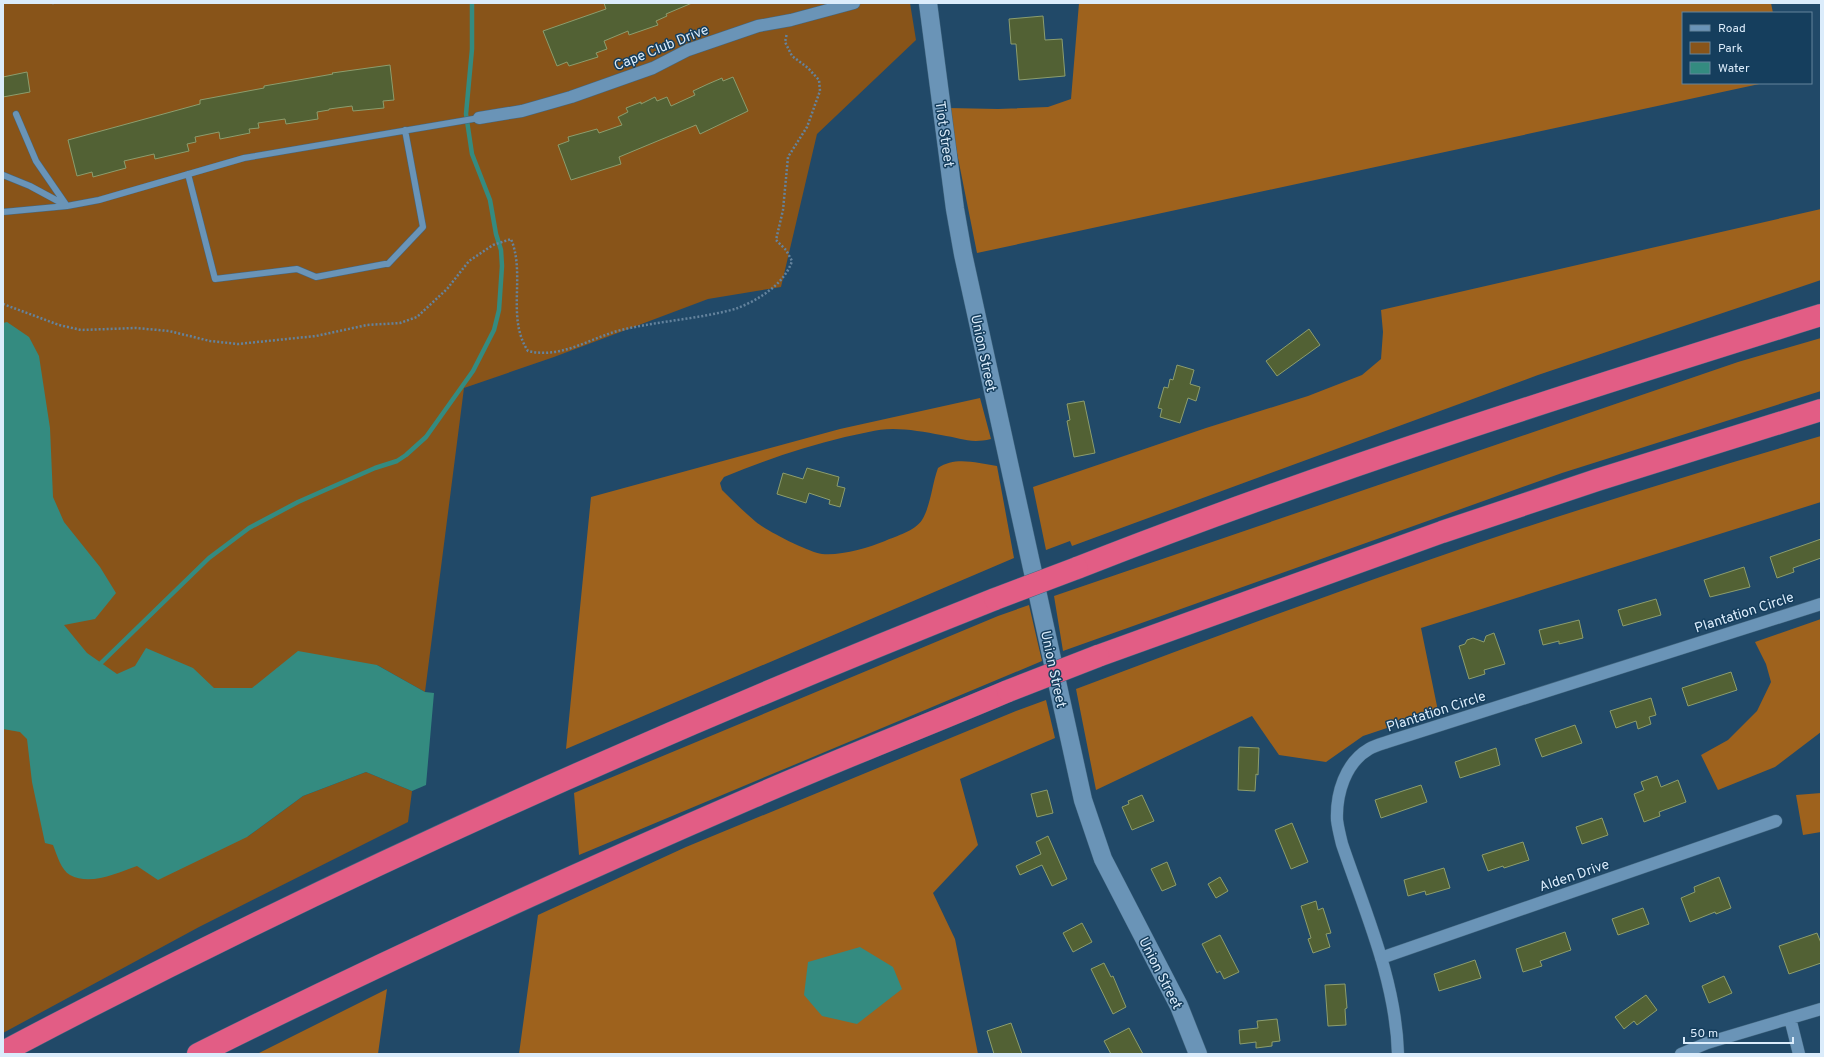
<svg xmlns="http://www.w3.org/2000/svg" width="1824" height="1057" viewBox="0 0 1824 1057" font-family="Overpass,sans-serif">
	<rect width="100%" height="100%" fill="#214968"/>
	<path fill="#885419" d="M 3,3 L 910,3 L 916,40 L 817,134 L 781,287 L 708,299 L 554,357 L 464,388 L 425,692 L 377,665 L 247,837 L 303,796 L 366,772 L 412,791 L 408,822 L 199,927 L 3,1033 Z"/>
	<path fill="#9e621d" d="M 1079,3 L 1771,3 L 1773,13 L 1683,13 L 1683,83 L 1764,83 L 977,253 L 948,108 L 998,109 L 1048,107 L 1071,99 Z
		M 1821,209 L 1821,280 L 1538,375 L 1072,546 L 1070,541 L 1046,550 L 1033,487 L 1206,428 L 1308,396 L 1362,375 L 1381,359 L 1383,332 L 1381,310 Z
		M 1821,338 L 1821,391 L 1562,473 L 1063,651 L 1054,596 L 1738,362 Z
		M 980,398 L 991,439 C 970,444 961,438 941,435 C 926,432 908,429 893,429 C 876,429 861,434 845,437 C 803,447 763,461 724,477 L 720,483 L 722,490 C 733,501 744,512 756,522 C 767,531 808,552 822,554 C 840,556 868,548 885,541 C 896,536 915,531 922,520 C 931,505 932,484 938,468 C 955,456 977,463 997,466 L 1014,558 L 566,749 L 591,497 L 840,429 Z
		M 1821,436 L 1821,502 L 1421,628 L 1438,711 L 1363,736 L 1326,762 L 1279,755 L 1252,716 L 1096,790 L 1076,689 C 1209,639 1343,589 1478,543 C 1591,505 1706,470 1821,436 Z
		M 1029,605 L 1042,661 L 579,855 L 574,793 L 998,616 Z
		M 1821,619 L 1821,732 L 1775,767 L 1718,790 L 1701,755 L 1728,740 L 1757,711 L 1771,682 L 1766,664 L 1755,642 Z
		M 1046,700 L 1055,738 L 960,779 L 978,845 L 933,893 L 955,939 L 978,1054 L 519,1054 L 538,915 L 686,847 L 1016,711 Z
		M 1821,793 L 1821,832 L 1803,835 L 1796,795 Z
		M 387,989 L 378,1054 L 257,1054 Z"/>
	<path fill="#348b80" d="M 7,322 L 29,337 L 39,356 L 50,428 L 53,497 L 64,522 L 100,567 L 116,593 L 95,619 L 64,625 L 87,653 L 117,674 L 135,666 L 146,648 L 193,668 L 214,688 L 252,688 L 298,651 L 377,665 L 425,692 L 434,693 L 426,785 L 412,791 L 366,772 L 303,796 L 247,837 L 158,880 L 137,866 C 117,873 90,886 70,875 C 61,870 57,855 53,845 L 45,843 L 32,782 L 27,739 L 20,732 L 3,729 L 3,323 Z
		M 860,947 L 893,967 L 902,989 L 857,1024 L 822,1016 L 804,995 L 808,962 Z"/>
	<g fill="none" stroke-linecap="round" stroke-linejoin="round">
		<path stroke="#348b80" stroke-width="4.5" d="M 101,663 L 209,558 L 249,528 L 298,502 L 375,468 L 397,461 L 406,455 L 426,437 L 473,371 L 494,330 L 499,310 L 502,266 L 501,250 L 496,234 L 490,200 L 472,154 L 466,114 L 472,49 L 472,3"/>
	</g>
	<path fill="#526134" stroke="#8c9d6d" d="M 604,3 L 692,3 L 666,14 L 667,16 L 656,21 L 658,25 L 629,35 L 628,31 L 604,41 L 607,49 L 596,53 L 598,57 L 569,66 L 567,62 L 557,66 L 543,31 L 606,9 Z
		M 1043,16 L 1045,40 L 1062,39 L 1065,76 L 1019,80 L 1016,44 L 1011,44 L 1009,19 Z
		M 390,65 L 394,100 L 383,101 L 384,108 L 353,111 L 352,106 L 329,109 L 329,110 L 317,112 L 318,119 L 286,124 L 285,119 L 258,123 L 259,128 L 249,129 L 250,133 L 220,139 L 219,132 L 195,137 L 196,142 L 187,144 L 189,151 L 155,159 L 154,154 L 124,161 L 126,168 L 93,177 L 92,172 L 77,176 L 68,140 L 200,104 L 200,100 L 264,88 L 264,86 L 333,74 L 332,73 Z
		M 27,72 L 30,92 L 3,97 L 3,77 Z
		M 733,77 L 748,111 L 700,134 L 696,125 L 619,157 L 621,164 L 571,180 L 558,145 L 569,141 L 568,137 L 597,129 L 599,133 L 622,125 L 618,117 L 628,112 L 626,108 L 641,102 L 641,104 L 655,97 L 657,101 L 667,97 L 671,106 L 695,95 L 693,91 L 708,84 L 722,78 L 723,81 Z
		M 1309,329 L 1320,345 L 1277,376 L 1266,361 Z
		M 1177,365 L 1194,370 L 1190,384 L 1200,387 L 1196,401 L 1188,398 L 1180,423 L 1160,417 L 1162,409 L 1158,408 L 1164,387 L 1168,388 L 1170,379 L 1173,380 Z
		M 1084,401 L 1095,453 L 1074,457 L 1067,421 L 1070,420 L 1067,404 Z
		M 807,468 L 839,477 L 837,486 L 845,488 L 840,507 L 829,504 L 830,500 L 809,493 L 806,503 L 777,494 L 783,473 L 803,479 Z
		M 1821,539 L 1821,558 L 1793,568 L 1794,572 L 1777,578 L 1770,557 Z
		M 1744,567 L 1750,587 L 1710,597 L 1704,580 Z
		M 1656,599 L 1661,615 L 1623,626 L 1618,610 Z
		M 1579,620 L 1583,638 L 1559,644 L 1559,641 L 1543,645 L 1539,630 Z
		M 1494,633 L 1505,664 L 1484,670 L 1485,674 L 1469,679 L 1459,646 L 1465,644 L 1467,640 L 1473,638 L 1484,642 L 1486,636 Z
		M 1731,672 L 1737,690 L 1688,706 L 1682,688 Z
		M 1651,698 L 1656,715 L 1649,717 L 1651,724 L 1638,729 L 1636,721 L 1616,728 L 1610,711 Z
		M 1575,725 L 1582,743 L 1542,757 L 1535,739 Z
		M 1239,747 L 1259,748 L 1258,775 L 1256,774 L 1255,791 L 1238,790 Z
		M 1496,748 L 1500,765 L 1460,778 L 1455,762 Z
		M 1657,776 L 1661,787 L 1678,780 L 1686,802 L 1659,812 L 1660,816 L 1644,822 L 1634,794 L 1644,790 L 1641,782 Z
		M 1421,785 L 1427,802 L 1381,818 L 1375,800 Z
		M 1047,790 L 1053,813 L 1037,817 L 1031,794 Z
		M 1142,795 L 1154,821 L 1132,830 L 1122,807 L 1129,804 L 1128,801 Z
		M 1602,818 L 1608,835 L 1582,844 L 1576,827 Z
		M 1292,823 L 1308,862 L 1291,869 L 1275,830 Z
		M 1048,836 L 1067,879 L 1052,886 L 1042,865 L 1020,875 L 1016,866 L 1041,854 L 1036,842 Z
		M 1523,842 L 1529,860 L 1504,868 L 1503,866 L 1488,871 L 1482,855 Z
		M 1167,862 L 1176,885 L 1162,891 L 1151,869 Z
		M 1444,868 L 1450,888 L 1426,895 L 1425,891 L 1408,896 L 1404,880 Z
		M 1220,877 L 1228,891 L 1216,898 L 1208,884 Z
		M 1719,877 L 1731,908 L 1716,914 L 1715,912 L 1690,922 L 1681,898 L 1695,892 L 1694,887 Z
		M 1316,901 L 1318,910 L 1323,908 L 1331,933 L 1326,934 L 1330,947 L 1313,953 L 1308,939 L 1311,938 L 1301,906 Z
		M 1643,908 L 1649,924 L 1618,935 L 1612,919 Z
		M 1082,923 L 1092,942 L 1073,952 L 1063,933 Z
		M 1565,932 L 1571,950 L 1540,961 L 1542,966 L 1523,972 L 1516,949 Z
		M 1817,933 L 1821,943 L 1821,963 L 1789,974 L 1779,946 Z
		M 1220,935 L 1239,972 L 1224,979 L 1220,971 L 1217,973 L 1202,944 Z
		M 1475,960 L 1481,978 L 1439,991 L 1434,974 Z
		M 1104,963 L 1111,977 L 1113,976 L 1126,1007 L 1113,1014 L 1091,969 Z
		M 1724,976 L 1732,993 L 1709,1003 L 1702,986 Z
		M 1345,984 L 1347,1008 L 1345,1009 L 1346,1025 L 1328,1026 L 1325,985 Z
		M 1646,995 L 1657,1010 L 1637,1025 L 1634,1021 L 1624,1029 L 1615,1017 Z
		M 1277,1019 L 1280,1041 L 1272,1042 L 1272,1046 L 1256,1048 L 1256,1042 L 1240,1044 L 1239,1030 L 1258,1028 L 1257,1021 Z
		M 1011,1023 L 1022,1054 L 994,1054 L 987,1031 Z
		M 1129,1028 L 1143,1054 L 1111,1054 L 1104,1041 Z"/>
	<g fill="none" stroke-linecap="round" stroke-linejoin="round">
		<g stroke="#436780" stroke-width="7">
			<path id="lane" d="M 16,114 L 36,161 L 67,206 L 99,200 L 244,158 L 479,118
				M 188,174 L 215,279 L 297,269 L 316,277 L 385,264 L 388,264 L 423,227 L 405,130
				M 3,175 L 30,186 L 67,206 L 3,212"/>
		</g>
		<g stroke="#436780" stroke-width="13">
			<path id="street" d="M 479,118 L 522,111 L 571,97 L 653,68 L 688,50 L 758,26 L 791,20 L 854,3
				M 1381,958 L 1776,821
				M 1790,1018 L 1799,1054
				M 1398,1054 C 1396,981 1365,912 1342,844 C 1340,836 1338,828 1337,820 C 1336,794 1345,763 1369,749 C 1374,746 1381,744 1387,742 L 1821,604
				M 1681,1054 L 1707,1043 L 1821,1009"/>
		</g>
		<g stroke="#436780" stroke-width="19">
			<path id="secondary" d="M 928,3 L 955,209 L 963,254 L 1083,800 L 1103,859 L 1179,1006 L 1198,1054"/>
		</g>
		<g stroke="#436780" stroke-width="23">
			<path id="highway" d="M 1077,568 C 1321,472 1571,393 1821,315
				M 1098,656 L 1442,532 L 1597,480 L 1821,410
				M 3,1052 C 324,882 657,733 995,599
				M 198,1054 C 380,963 566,878 753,797 C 837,760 923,727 1008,691"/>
		</g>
		<path stroke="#64839d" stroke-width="2.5" stroke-dasharray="2 2" stroke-linecap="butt" d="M 52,3 L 54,3
			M 3,304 L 59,325 L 81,330 L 136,328 L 169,331 L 210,341 L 238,344 L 316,336 L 367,325 L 400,323 L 417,317 L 447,289 L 469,261 L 493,245 L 511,239 C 526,275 506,318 528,351 C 562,359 590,338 621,330 C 659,321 698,319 735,309 C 757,301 784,285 792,261 L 786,250 L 776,240 L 783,210 L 788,157 L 807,127 L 820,91 L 819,80 L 808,68 L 792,56 L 785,42 L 787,33"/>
		<use href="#lane" stroke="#6a94b7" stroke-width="6"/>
		<use href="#street" stroke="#6a94b7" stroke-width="12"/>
		<use href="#secondary" stroke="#6a94b7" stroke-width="18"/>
		<use href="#highway" stroke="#e25d85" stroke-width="22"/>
		<g stroke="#436780" stroke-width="23" stroke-linecap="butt">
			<path id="highway-bridge" d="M 995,599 L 1077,568
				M 1008,691 L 1098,656"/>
		</g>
		<use href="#highway-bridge" stroke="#e25d85" stroke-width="22"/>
	</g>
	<g text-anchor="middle" stroke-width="3" stroke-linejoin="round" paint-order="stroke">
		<g font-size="14" fill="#dbecfb" stroke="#153e5d">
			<text transform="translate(661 47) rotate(-22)" y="5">Cape Club Drive</text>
			<text transform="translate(945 134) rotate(82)" y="5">Tiot Street</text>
			<text transform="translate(984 353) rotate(78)" y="5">Union Street</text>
			<text transform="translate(1744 612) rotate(-18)" y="5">Plantation Circle</text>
			<text transform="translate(1054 669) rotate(78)" y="5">Union Street</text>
			<text transform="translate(1436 711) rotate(-18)" y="5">Plantation Circle</text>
			<text transform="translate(1574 875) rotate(-19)" y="5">Alden Drive</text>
			<text transform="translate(1161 973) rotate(63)" y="5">Union Street</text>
		</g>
	</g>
	<rect width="1824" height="1057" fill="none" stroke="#dbecfb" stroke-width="8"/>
	<rect x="1682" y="12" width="130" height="72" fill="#153e5d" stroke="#64849c"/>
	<rect x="1690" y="25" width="20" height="6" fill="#6a94b7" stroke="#64849c"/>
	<text x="1718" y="32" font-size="12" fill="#dbecfb">Road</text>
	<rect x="1690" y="42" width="20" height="12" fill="#885419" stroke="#64849c"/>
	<text x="1718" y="52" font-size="12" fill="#dbecfb">Park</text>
	<rect x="1690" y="62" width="20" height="12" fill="#348b80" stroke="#64849c"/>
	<text x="1718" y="72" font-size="12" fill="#dbecfb">Water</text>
	<path d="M1684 1037v6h109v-6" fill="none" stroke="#dbecfb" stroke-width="2"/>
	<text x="1690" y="1037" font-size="12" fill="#dbecfb" stroke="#153e5d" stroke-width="3" paint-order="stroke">50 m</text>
</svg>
